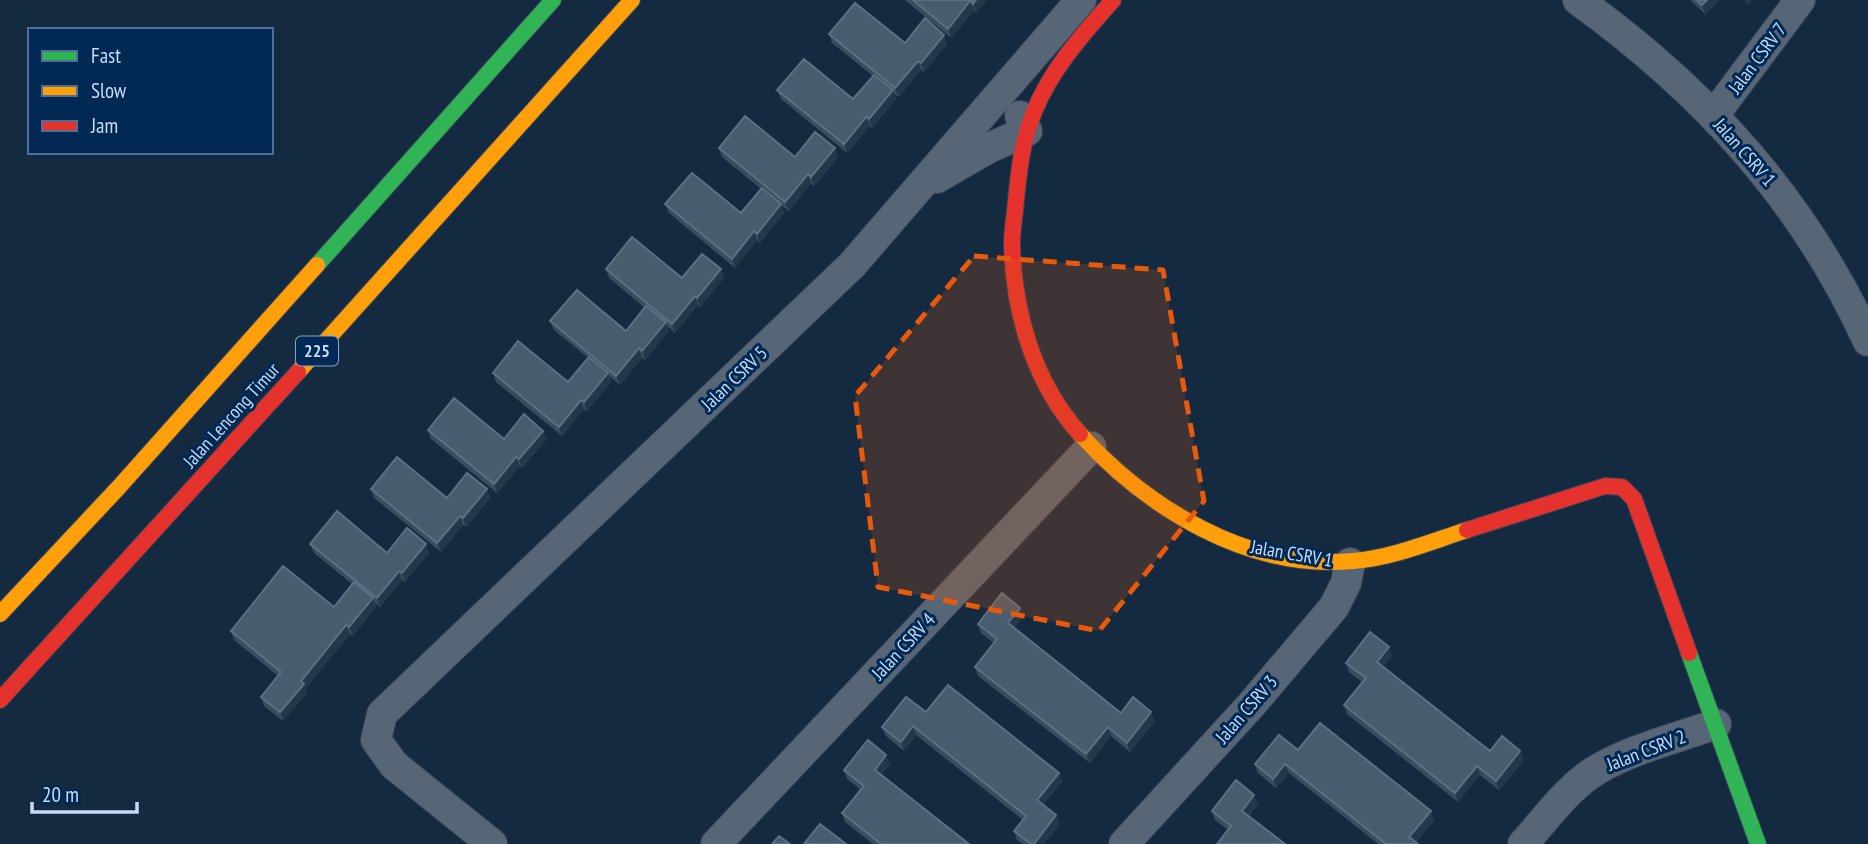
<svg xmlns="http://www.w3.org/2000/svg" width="1868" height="844" viewBox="0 0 1868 844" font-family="'PT Sans Narrow',sans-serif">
	<rect width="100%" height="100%" fill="#142a40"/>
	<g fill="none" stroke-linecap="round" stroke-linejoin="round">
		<g stroke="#364456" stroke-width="32">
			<path id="street" d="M 1578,0 C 1704,91 1803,199 1868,341
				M 1714,115 L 1800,0
				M 937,178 L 989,148 L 1027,131 L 1020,116
				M 492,844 L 394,765 L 376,740 L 382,714 L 852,265 L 1081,0
				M 716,844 L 1091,447
				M 1124,844 L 1252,704 L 1334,607 L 1346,583 L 1350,563
				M 1523,844 C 1546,819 1569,785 1600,768 C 1635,748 1677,738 1716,724"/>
		</g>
		<g stroke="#364456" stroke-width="18">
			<path id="fast" d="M 317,265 L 553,0
				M 1689,653 L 1758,844"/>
		</g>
		<g stroke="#364456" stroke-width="18">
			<path id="slow" d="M 298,372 L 632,0
				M 1080,434 C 1147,508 1249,571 1353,561 C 1392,558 1430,542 1467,530
				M 0,614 L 119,487 L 317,265"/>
		</g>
		<g stroke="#364456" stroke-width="18">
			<path id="jam" d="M 1080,434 C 1034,383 1013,311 1012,243 C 1012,229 1015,215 1016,200 C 1019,170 1022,141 1034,112 C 1051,69 1083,34 1113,0
				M 1467,530 L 1605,486 L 1622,487 L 1634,499 L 1689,653
				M 0,700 L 298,372"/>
		</g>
		<use href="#street" stroke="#566677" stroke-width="30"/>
		<use href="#fast" stroke="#30b455" stroke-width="16"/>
		<use href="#slow" stroke="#ff9f0a" stroke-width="16"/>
		<use href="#jam" stroke="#e5322d" stroke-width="16"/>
	</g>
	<path fill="#384d5d" d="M 905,0 L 987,0 L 976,13 L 974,10 L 951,38 Z
		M 1690,0 L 1719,0 L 1705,14 Z
		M 829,34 L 905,43 L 947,44 L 924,72 L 921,70 L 899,97 L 894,94 L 896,99 L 872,128 L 870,126 L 847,153 L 781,99 L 777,90 L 853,99 L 873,76 L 832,43 Z
		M 719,148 L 795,157 L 838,157 L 814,186 L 811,183 L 789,211 L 781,205 L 784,213 L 760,243 L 757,240 L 735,268 L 669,213 L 665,204 L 741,213 L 761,189 L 722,157 Z
		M 606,269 L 682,278 L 724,278 L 700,307 L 698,305 L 675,333 L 667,326 L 669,331 L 645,360 L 642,358 L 620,385 L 609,376 L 611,382 L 587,411 L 584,409 L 562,436 L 496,382 L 493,373 L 568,382 L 588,358 L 554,330 L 550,321 L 626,331 L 645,308 L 609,278 Z
		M 428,430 L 504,439 L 543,431 L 546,440 L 522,468 L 520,466 L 497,493 L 431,439 Z
		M 371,489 L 447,498 L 487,489 L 490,498 L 466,527 L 463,525 L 441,552 L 374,498 Z
		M 310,544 L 387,553 L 429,553 L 405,582 L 402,580 L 380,607 L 375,603 L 376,607 L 353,636 L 350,634 L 306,688 L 307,693 L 283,721 L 264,706 L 261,697 L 278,676 L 234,640 L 231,631 L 334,607 L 352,584 L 314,553 Z
		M 1020,608 L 1023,617 L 1014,628 L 1121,713 L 1155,721 L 1130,752 L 1111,736 L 1090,763 L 978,676 L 975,667 L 994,643 L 981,633 L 978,624 Z
		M 1392,656 L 1383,667 L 1490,751 L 1520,751 L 1524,760 L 1499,790 L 1480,775 L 1458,802 L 1347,714 L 1344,705 L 1362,682 L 1349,672 L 1346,663 Z
		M 926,712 L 1059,773 L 1062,782 L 1043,805 L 1056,815 L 1060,824 L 1044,844 L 1023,844 L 1017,840 L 1014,831 L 1023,820 L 916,735 L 904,751 L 886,736 L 882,727 Z
		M 1298,750 L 1431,811 L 1434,820 L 1416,843 L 1418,844 L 1378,844 L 1289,773 L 1276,788 L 1258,773 L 1255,764 Z
		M 890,764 L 881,775 L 969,844 L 873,844 L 845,822 L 842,813 L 860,789 L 847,779 L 844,770 Z
		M 1258,804 L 1249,816 L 1228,830 L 1215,820 L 1212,811 Z"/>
	<path fill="#23384b" d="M 976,0 L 987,0 L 976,13 L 973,4 Z
		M 1707,0 L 1719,0 L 1705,14 L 1702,5 Z
		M 1745,0 L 1753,0 L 1747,6 Z
		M 970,1 L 974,10 L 951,38 L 948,29 Z
		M 944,35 L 947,44 L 924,72 L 921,63 Z
		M 918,61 L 921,70 L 899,97 L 895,88 Z
		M 893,90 L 896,99 L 872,128 L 869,119 Z
		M 866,117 L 870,126 L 847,153 L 844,144 Z
		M 835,148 L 838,157 L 814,186 L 811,177 Z
		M 808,174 L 811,183 L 789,211 L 785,202 Z
		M 781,204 L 784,213 L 760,243 L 757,234 Z
		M 754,231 L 757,240 L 735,268 L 732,259 Z
		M 721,269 L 724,278 L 700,307 L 697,298 Z
		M 695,296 L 698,305 L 675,333 L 672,324 Z
		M 666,322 L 669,331 L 645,360 L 642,351 Z
		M 639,348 L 642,358 L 620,385 L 616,376 Z
		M 608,373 L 611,382 L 587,411 L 584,402 Z
		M 581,400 L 584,409 L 562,436 L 559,427 Z
		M 543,431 L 546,440 L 522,468 L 519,459 Z
		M 516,457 L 520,466 L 497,493 L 494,484 Z
		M 487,489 L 490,498 L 466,527 L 463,518 Z
		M 460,516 L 463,525 L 441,552 L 437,543 Z
		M 426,544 L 429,553 L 405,582 L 402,573 Z
		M 399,571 L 402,580 L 380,607 L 377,598 Z
		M 373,598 L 376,607 L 353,636 L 349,627 Z
		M 1020,608 L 1023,617 L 1011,632 L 1008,623 Z
		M 346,625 L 350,634 L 306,688 L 307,693 L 283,721 L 280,712 L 301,681 Z
		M 1389,647 L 1392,656 L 1380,671 L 1377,662 Z
		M 1151,712 L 1155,721 L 1130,752 L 1127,743 Z
		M 913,726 L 916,735 L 904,751 L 901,742 Z
		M 1108,727 L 1111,736 L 1090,763 L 1086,754 Z
		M 1520,751 L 1524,760 L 1499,790 L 1496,781 Z
		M 886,755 L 890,764 L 878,779 L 875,770 Z
		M 1285,764 L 1289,773 L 1276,788 L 1273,779 Z
		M 1477,766 L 1480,775 L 1458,802 L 1455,793 Z
		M 1059,773 L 1062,782 L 1040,809 L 1037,800 Z
		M 1254,795 L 1258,804 L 1246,820 L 1242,811 Z
		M 1431,811 L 1434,820 L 1415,844 L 1409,837 Z
		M 1056,815 L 1060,824 L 1044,844 L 1034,844 Z"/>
	<path fill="#475c6e" stroke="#5b7083" stroke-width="2" d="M 913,0 L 976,0 L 973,4 L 970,1 L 948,29 Z
		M 1696,0 L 1707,0 L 1702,5 Z
		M 855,3 L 905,43 L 925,18 L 944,35 L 921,63 L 918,61 L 895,88 L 829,34 Z
		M 804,59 L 853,99 L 874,75 L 893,90 L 869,119 L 866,117 L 844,144 L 777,90 Z
		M 745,116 L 795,157 L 815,132 L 835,148 L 811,177 L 808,174 L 785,202 L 719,148 Z
		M 692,173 L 741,213 L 762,188 L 781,204 L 757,234 L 754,231 L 732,259 L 665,204 Z
		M 632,237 L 682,278 L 702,254 L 721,269 L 697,298 L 695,296 L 672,324 L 606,269 Z
		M 577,290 L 626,331 L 646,306 L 666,322 L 642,351 L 639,348 L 616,376 L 550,321 Z
		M 518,341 L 568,382 L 589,357 L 608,373 L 584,402 L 581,400 L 559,427 L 493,373 Z
		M 454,398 L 504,439 L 524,414 L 543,431 L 519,459 L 516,457 L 494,484 L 428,430 Z
		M 397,457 L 447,498 L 467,473 L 487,489 L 463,518 L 460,516 L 437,543 L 371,489 Z
		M 337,511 L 387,553 L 407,528 L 426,544 L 402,573 L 399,571 L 377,598 L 310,544 Z
		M 283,566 L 334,607 L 354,582 L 373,598 L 349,627 L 346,625 L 301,681 L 304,684 L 280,712 L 261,697 L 281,672 L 231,631 Z
		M 1002,593 L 1020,608 L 1008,623 L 1121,713 L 1133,697 L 1151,712 L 1127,743 L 1108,727 L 1086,754 L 975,667 L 997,639 L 978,624 Z
		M 1370,632 L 1389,647 L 1377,662 L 1490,751 L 1502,736 L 1520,751 L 1496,781 L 1477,766 L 1455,793 L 1344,705 L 1366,678 L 1346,663 Z
		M 948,685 L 1059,773 L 1037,800 L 1056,815 L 1034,844 L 1031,844 L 1014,831 L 1026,816 L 913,726 L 901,742 L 882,727 L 906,697 L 926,712 Z
		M 1320,723 L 1431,811 L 1409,837 L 1418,844 L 1386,844 L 1285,764 L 1273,779 L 1255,764 L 1279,735 L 1298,750 Z
		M 868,740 L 886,755 L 875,770 L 969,844 L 881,844 L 842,813 L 864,786 L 844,770 Z
		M 1236,780 L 1254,795 L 1242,811 L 1285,844 L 1217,844 L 1231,826 L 1212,811 Z
		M 820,824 L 846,844 L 804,844 Z
		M 779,836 L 790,844 L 772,844 Z"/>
	<path fill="#e8590c" fill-opacity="0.2" stroke="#e8590c" stroke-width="5" stroke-dasharray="14 9" stroke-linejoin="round" d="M 974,256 L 1163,270 L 1204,501 L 1099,631 L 878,587 L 855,396 Z"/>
	<g text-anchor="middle" stroke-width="6" stroke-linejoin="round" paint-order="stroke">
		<rect fill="#012953" stroke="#8aa5c4" stroke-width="2" x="296" y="336.5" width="42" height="29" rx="5"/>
		<g font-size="18" font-weight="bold" fill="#c5daf5">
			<text x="317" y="357">225</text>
		</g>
		<g font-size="19" fill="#c5daf5" stroke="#012953">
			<text transform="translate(1757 58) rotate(-53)" y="7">Jalan CSRV 7</text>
			<text transform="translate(1745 152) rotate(49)" y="7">Jalan CSRV 1</text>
			<text transform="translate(734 378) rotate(-44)" y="7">Jalan CSRV 5</text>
			<text transform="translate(231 415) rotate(-48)" y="7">Jalan Lencong Timur</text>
			<text transform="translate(1292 553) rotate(10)" y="7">Jalan CSRV 1</text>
			<text transform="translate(903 646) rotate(-47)" y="7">Jalan CSRV 4</text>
			<text transform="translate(1246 709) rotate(-49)" y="7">Jalan CSRV 3</text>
			<text transform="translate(1646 750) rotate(-21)" y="7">Jalan CSRV 2</text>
		</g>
	</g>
	<rect x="28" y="28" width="245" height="126" fill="#012953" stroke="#4f7094" stroke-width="2"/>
	<rect x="42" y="51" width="35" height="10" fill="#30b455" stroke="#4f7094" stroke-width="2"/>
	<text x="91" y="63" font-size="21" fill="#c5daf5">Fast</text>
	<rect x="42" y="86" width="35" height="10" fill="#ff9f0a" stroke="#4f7094" stroke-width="2"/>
	<text x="91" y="98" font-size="21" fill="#c5daf5">Slow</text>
	<rect x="42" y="121" width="35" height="10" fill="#e5322d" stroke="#4f7094" stroke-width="2"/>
	<text x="91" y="133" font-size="21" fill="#c5daf5">Jam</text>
	<path d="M32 802v10h105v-10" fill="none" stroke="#c5daf5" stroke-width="3.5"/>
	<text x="42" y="802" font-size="21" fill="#c5daf5" stroke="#012953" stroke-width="5" paint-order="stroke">20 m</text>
</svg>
